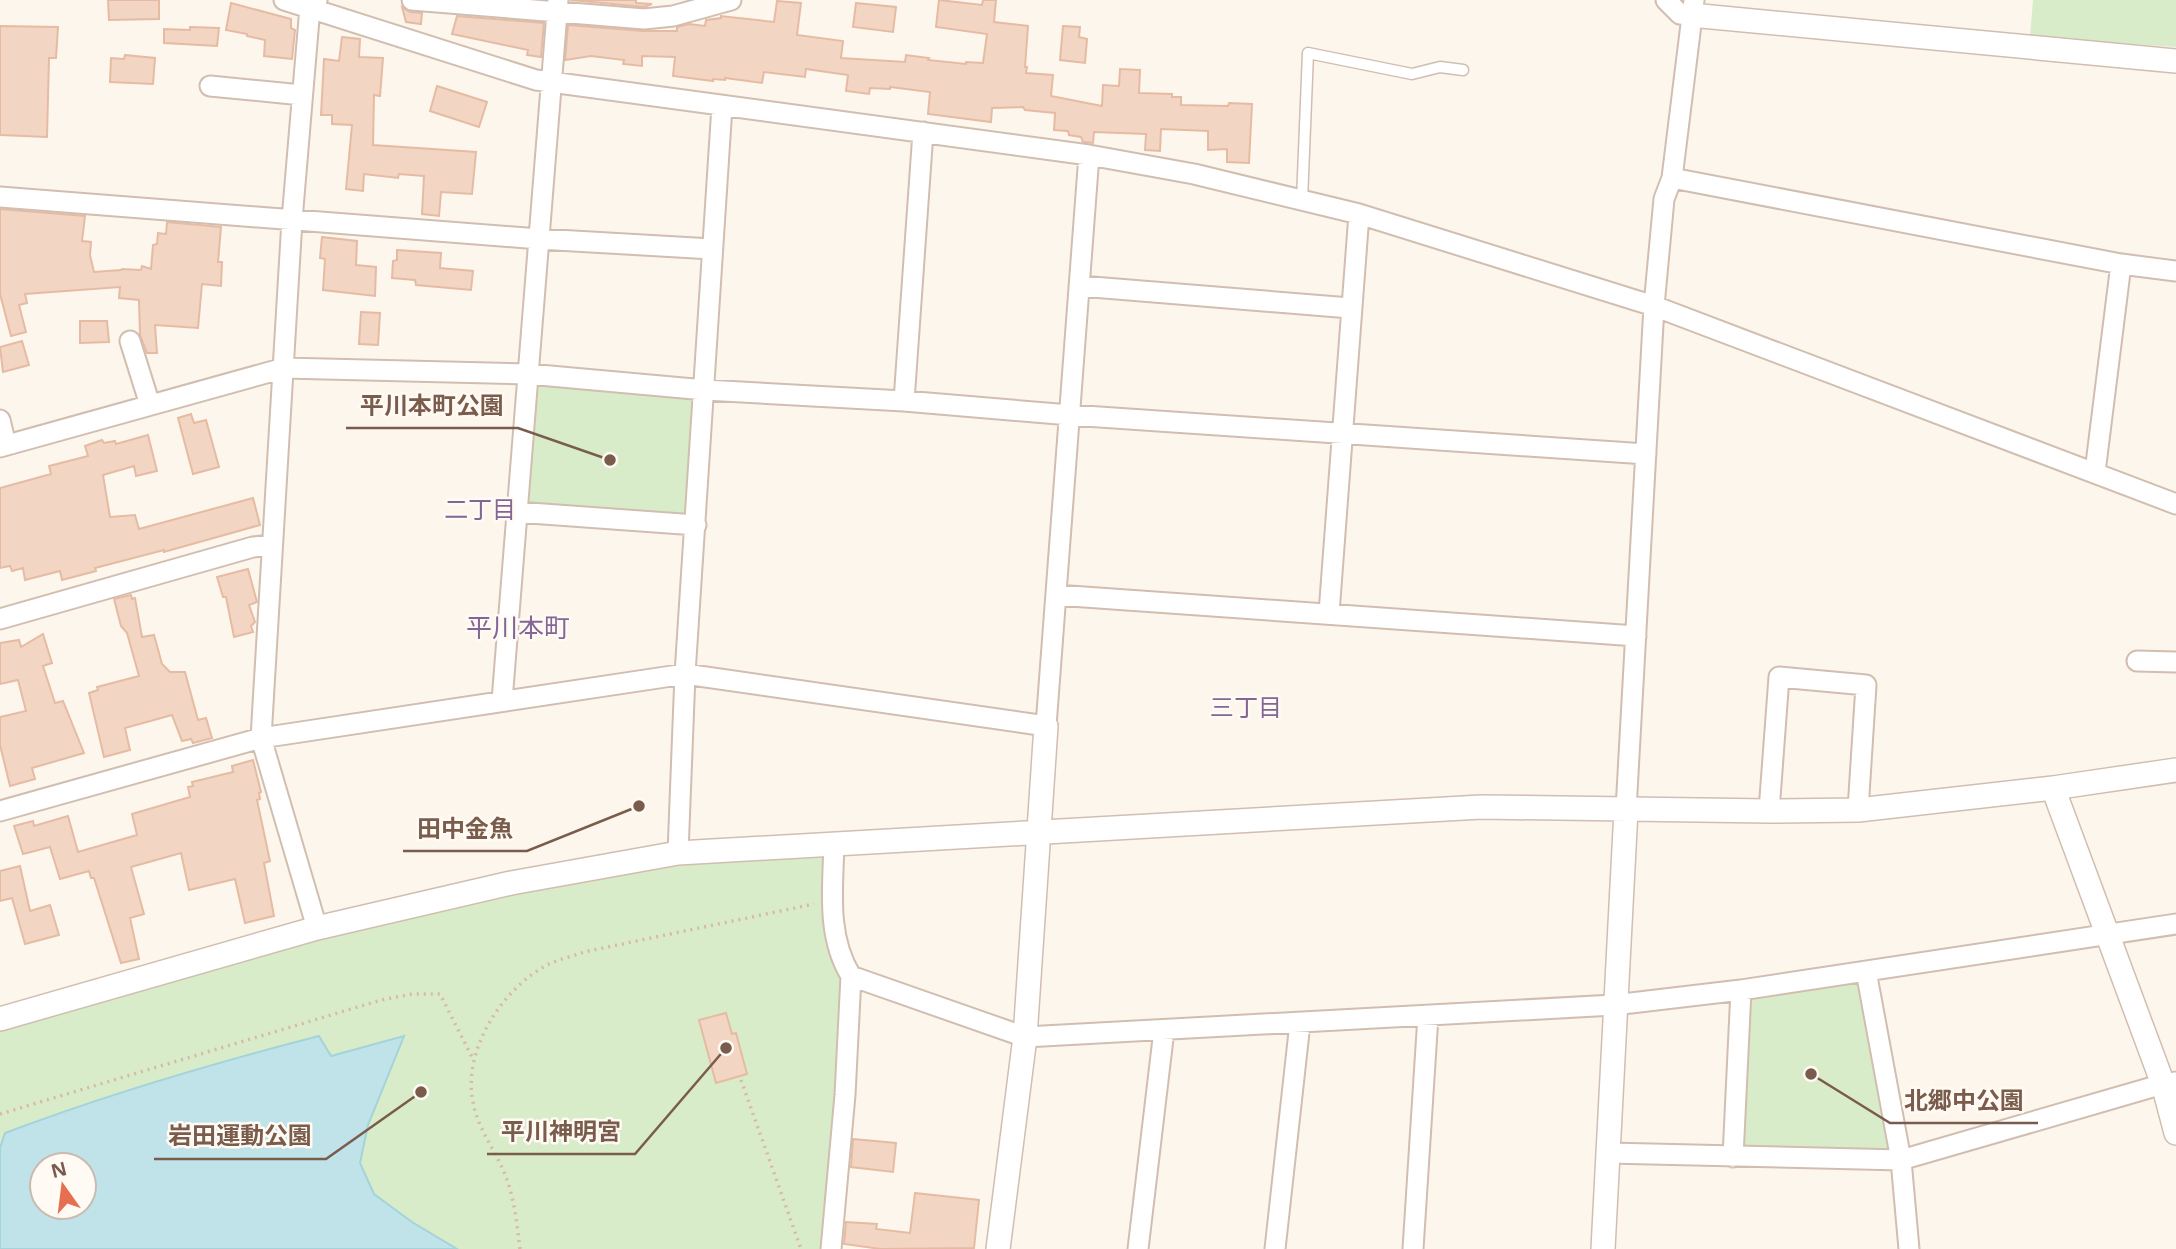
<svg xmlns="http://www.w3.org/2000/svg" width="2176" height="1249" viewBox="0 0 2176 1249" font-family="'Open Sans','Noto Sans JP',sans-serif">
	<rect width="100%" height="100%" fill="#fdf6ec"/>
	<path fill="#d8ecc9" fill-rule="evenodd" d="M 2033,0 L 2176,0 L 2176,47 L 2030,37 Z
		M 541,377 L 689,389 L 701,407 L 696,525 L 516,512 L 527,387 Z
		M 834,843 L 843,963 L 831,1249 L 0,1249 L 0,1019 L 511,883 ZM 42,1165 L 84,1165 L 84,1207 L 42,1207 Z
		M 1861,980 L 1888,1154 L 1742,1150 L 1750,997 Z"/>
	<path fill="#bfe3e8" stroke="#a5d3da" stroke-width="2" fill-rule="evenodd" d="M 319,1036 L 331,1056 L 404,1036 L 368,1125 L 360,1163 L 374,1194 L 412,1222 L 457,1249 L 0,1249 L 0,1148 L 5,1133 C 108,1094 214,1063 319,1036 ZM 42,1165 L 84,1165 L 84,1207 L 42,1207 Z"/>
	<path fill="#f3d5c3" stroke="#e6bba3" stroke-width="2" d="M 108,0 L 159,0 L 159,19 L 109,20 Z
		M 570,0 L 636,0 L 636,3 L 652,4 L 644,7 Z
		M 939,0 L 982,5 L 983,0 L 996,0 L 994,22 L 1028,26 L 1025,67 L 1027,67 L 1026,73 L 1053,75 L 1051,96 L 1102,106 L 1103,85 L 1119,86 L 1120,69 L 1140,70 L 1139,93 L 1172,94 L 1172,97 L 1181,97 L 1181,105 L 1228,106 L 1229,103 L 1252,104 L 1249,163 L 1227,162 L 1227,149 L 1208,150 L 1208,131 L 1161,129 L 1160,151 L 1145,150 L 1146,134 L 1094,132 L 1093,143 L 1083,142 L 1081,137 L 1069,135 L 1068,131 L 1054,130 L 1055,113 L 1025,110 L 1023,107 L 992,108 L 991,122 L 928,114 L 930,92 L 890,87 L 890,89 L 870,88 L 869,94 L 846,91 L 848,75 L 806,69 L 805,77 L 764,72 L 762,83 L 725,78 L 725,80 L 713,79 L 713,81 L 673,76 L 675,57 L 642,56 L 642,66 L 623,64 L 624,60 L 591,56 L 565,60 L 568,25 L 643,31 L 677,31 L 677,27 L 689,24 L 705,26 L 706,20 L 721,18 L 721,16 L 774,22 L 777,1 L 801,3 L 797,35 L 843,41 L 841,58 L 905,62 L 906,55 L 929,58 L 928,60 L 966,64 L 966,62 L 983,63 L 987,34 L 936,27 Z
		M 231,3 L 291,19 L 291,28 L 295,30 L 292,59 L 264,56 L 265,40 L 247,36 L 247,34 L 226,30 Z
		M 856,3 L 896,7 L 893,32 L 853,27 Z
		M 402,7 L 410,12 L 422,13 L 421,24 L 406,22 Z
		M 457,16 L 544,23 L 541,57 L 527,55 L 528,50 L 452,34 Z
		M 0,26 L 58,27 L 56,58 L 49,58 L 47,137 L 0,135 Z
		M 1063,26 L 1080,27 L 1079,37 L 1087,39 L 1085,63 L 1060,60 Z
		M 190,27 L 219,28 L 217,46 L 164,43 L 164,29 L 190,30 Z
		M 342,37 L 360,39 L 359,57 L 383,58 L 380,96 L 374,95 L 373,145 L 476,152 L 472,194 L 441,192 L 439,216 L 422,214 L 424,176 L 399,174 L 398,178 L 364,174 L 363,191 L 346,189 L 352,125 L 332,124 L 332,115 L 321,115 L 324,59 L 339,61 Z
		M 125,55 L 155,58 L 153,84 L 110,82 L 111,58 L 124,59 Z
		M 437,86 L 487,102 L 479,127 L 430,111 Z
		M 0,209 L 85,216 L 82,241 L 91,242 L 90,255 L 94,272 L 121,270 L 122,269 L 141,270 L 142,266 L 151,269 L 153,245 L 157,244 L 158,233 L 166,234 L 167,222 L 221,227 L 218,262 L 222,262 L 221,286 L 202,284 L 198,328 L 155,325 L 157,353 L 147,353 L 140,335 L 139,300 L 119,298 L 120,287 L 25,294 L 27,303 L 19,305 L 26,332 L 11,336 L 0,294 Z
		M 322,237 L 357,241 L 356,265 L 376,267 L 375,296 L 323,290 L 325,259 L 320,258 Z
		M 397,250 L 441,253 L 440,268 L 473,271 L 471,290 L 416,285 L 415,280 L 392,278 L 393,261 L 397,260 Z
		M 361,312 L 380,313 L 378,345 L 359,344 Z
		M 80,321 L 107,321 L 109,342 L 80,343 Z
		M 22,341 L 29,365 L 3,372 L 0,347 Z
		M 191,414 L 194,423 L 206,420 L 219,467 L 193,474 L 178,418 Z
		M 148,435 L 157,471 L 136,476 L 134,466 L 103,475 L 110,517 L 135,515 L 139,529 L 253,498 L 260,525 L 164,552 L 164,550 L 95,568 L 96,571 L 62,580 L 60,571 L 25,580 L 23,568 L 12,571 L 10,566 L 0,568 L 0,488 L 51,474 L 49,466 L 88,456 L 85,446 L 102,440 L 104,443 L 115,441 L 116,444 Z
		M 248,569 L 257,602 L 249,605 L 255,622 L 251,626 L 253,632 L 234,637 L 226,597 L 223,597 L 217,577 Z
		M 131,595 L 132,599 L 135,598 L 142,637 L 154,635 L 162,664 L 170,672 L 185,672 L 198,720 L 206,718 L 212,738 L 193,743 L 191,739 L 182,741 L 172,715 L 125,728 L 130,750 L 104,757 L 89,693 L 98,690 L 97,687 L 139,676 L 127,633 L 121,626 L 114,599 Z
		M 43,634 L 52,663 L 43,666 L 55,703 L 63,701 L 84,753 L 32,768 L 35,779 L 10,786 L 0,745 L 0,717 L 26,711 L 18,680 L 0,684 L 0,643 L 19,640 L 21,647 Z
		M 253,760 L 261,792 L 259,793 L 260,799 L 257,800 L 270,861 L 264,863 L 274,916 L 245,923 L 235,879 L 189,890 L 181,853 L 131,867 L 144,914 L 130,918 L 139,959 L 121,963 L 94,878 L 91,878 L 89,871 L 60,879 L 50,847 L 23,854 L 14,826 L 33,821 L 34,826 L 68,816 L 78,852 L 137,835 L 132,814 L 190,797 L 188,787 L 193,786 L 192,782 L 233,772 L 232,766 Z
		M 20,866 L 30,911 L 50,905 L 59,935 L 25,944 L 12,898 L 0,901 L 0,871 Z
		M 726,1013 L 732,1034 L 736,1033 L 747,1074 L 716,1083 L 699,1020 Z
		M 853,1139 L 896,1143 L 893,1172 L 851,1167 Z
		M 915,1193 L 979,1200 L 974,1248 L 881,1249 L 844,1244 L 846,1222 L 877,1224 L 876,1229 L 910,1233 Z"/>
	<g fill="none" stroke-linecap="round" stroke-linejoin="round">
		<g stroke="#d1beb0" stroke-width="13">
			<path id="service" d="M 1302,200 L 1308,53 L 1412,74 L 1440,67 L 1463,70"/>
		</g>
		<g stroke="#d1beb0" stroke-width="23">
			<path id="minor" d="M 284,0 L 536,80 L 1089,155 L 1194,174 L 1359,214 L 1654,306 L 2176,504
				M 412,0 L 644,19 L 673,16 L 731,0
				M 1666,0 L 1680,14 L 1691,15
				M 210,86 L 302,95
				M 1672,178 L 2121,264 L 2176,271
				M 0,197 L 539,239 L 712,249
				M 1080,286 L 1350,308
				M 130,341 L 150,405
				M 904,401 L 923,132
				M 0,420 L 6,445
				M 0,447 L 284,368 L 528,374 L 705,390 L 904,401 L 1070,415 L 1646,454
				M 2095,472 L 2121,264
				M 516,512 L 696,525
				M 1056,595 L 1636,636
				M 1329,613 L 1359,214
				M 0,619 L 253,547 L 272,545
				M 2137,661 L 2176,662
				M 502,701 L 558,0
				M 1626,810 L 1654,306 L 1664,199 L 1672,178 L 1694,0
				M 0,811 L 261,738 L 685,674 L 1046,726 L 1089,155
				M 1769,811 L 1779,677 L 1866,685 L 1858,810
				M 678,853 L 685,674 L 722,106
				M 317,928 L 261,738 L 292,220 L 310,7 L 317,1
				M 1866,971 L 1901,1160 L 1909,1249
				M 851,976 L 1025,1037 L 1614,1005 L 1741,990 L 2176,924
				M 1608,1153 L 1901,1160 L 2163,1084 L 2176,1082
				M 1733,1157 L 1741,990
				M 831,1249 L 845,1095 L 851,976 C 826,936 833,887 834,843
				M 1138,1249 L 1164,1030
				M 1275,1249 L 1300,1023
				M 1413,1249 L 1428,1016"/>
		</g>
		<g stroke="#d1beb0" stroke-width="26">
			<path id="tertiary" d="M 1691,15 L 2176,61
				M 2053,788 L 2163,1084 L 2176,1133
				M 0,1019 L 317,928 L 511,883 L 678,853 L 1481,807 L 1769,811 L 1858,810 L 2053,788 L 2176,770
				M 998,1249 L 1025,1037 L 1046,726
				M 1603,1249 L 1626,810"/>
		</g>
		<path stroke="#d9b8a5" stroke-width="3.5" stroke-dasharray="2 5" stroke-linecap="butt" d="M 741,1080 L 801,1249
			M 0,1114 L 381,1000 L 412,994 L 440,994 L 473,1059
			M 520,1249 C 517,1226 515,1202 507,1180 C 498,1153 478,1131 473,1102 C 462,1050 503,987 549,964 C 560,959 573,956 584,952 L 814,904"/>
		<use href="#service" stroke="#fff" stroke-width="10"/>
		<use href="#minor" stroke="#fff" stroke-width="19"/>
		<use href="#tertiary" stroke="#fff" stroke-width="23"/>
	</g>
	<g text-anchor="middle" stroke-width="5" stroke-linejoin="round" paint-order="stroke">
		<g font-size="24" fill="#846695" stroke="#fffaf3">
			<text x="480" y="518">二丁目</text>
			<text x="1246" y="716">三丁目</text>
		</g>
		<g font-size="26" fill="#846695" stroke="#fffaf3">
			<text x="518" y="637">平川本町</text>
		</g>
	</g>
	<path fill="none" stroke="#7a5c4d" stroke-width="2.5" d="M610 460L518 428H346M639 806L527 851H403M1811 1074L1890 1123H2038M726 1048L635 1154H487M421 1092L326 1159H154"/>
	<g fill="#7a5c4d" stroke="#fffaf3" stroke-width="2.5">
		<circle cx="610" cy="460" r="7"/>
		<circle cx="639" cy="806" r="7"/>
		<circle cx="1811" cy="1074" r="7"/>
		<circle cx="726" cy="1048" r="7"/>
		<circle cx="421" cy="1092" r="7"/>
	</g>
	<g font-size="24" text-anchor="middle" font-weight="bold" fill="#7a5c4d" stroke="#fffaf3" stroke-width="5" stroke-linejoin="round" paint-order="stroke">
		<text x="432" y="414">平川本町公園</text>
		<text x="465" y="837">田中金魚</text>
		<text x="1964" y="1109">北郷中公園</text>
		<text x="561" y="1140">平川神明宮</text>
		<text x="240" y="1144">岩田運動公園</text>
	</g>
	<g transform="translate(63 1186) rotate(346)"><circle r="33" fill="#fffaf3" stroke="#cabbb1" stroke-width="2"/>
	<path d="M0-5L12 26L0 18L-12 26Z" fill="#e76f51"/>
	<text y="-10" font-size="19" font-weight="bold" text-anchor="middle" fill="#7a5c4d">N</text>
	</g>
</svg>
